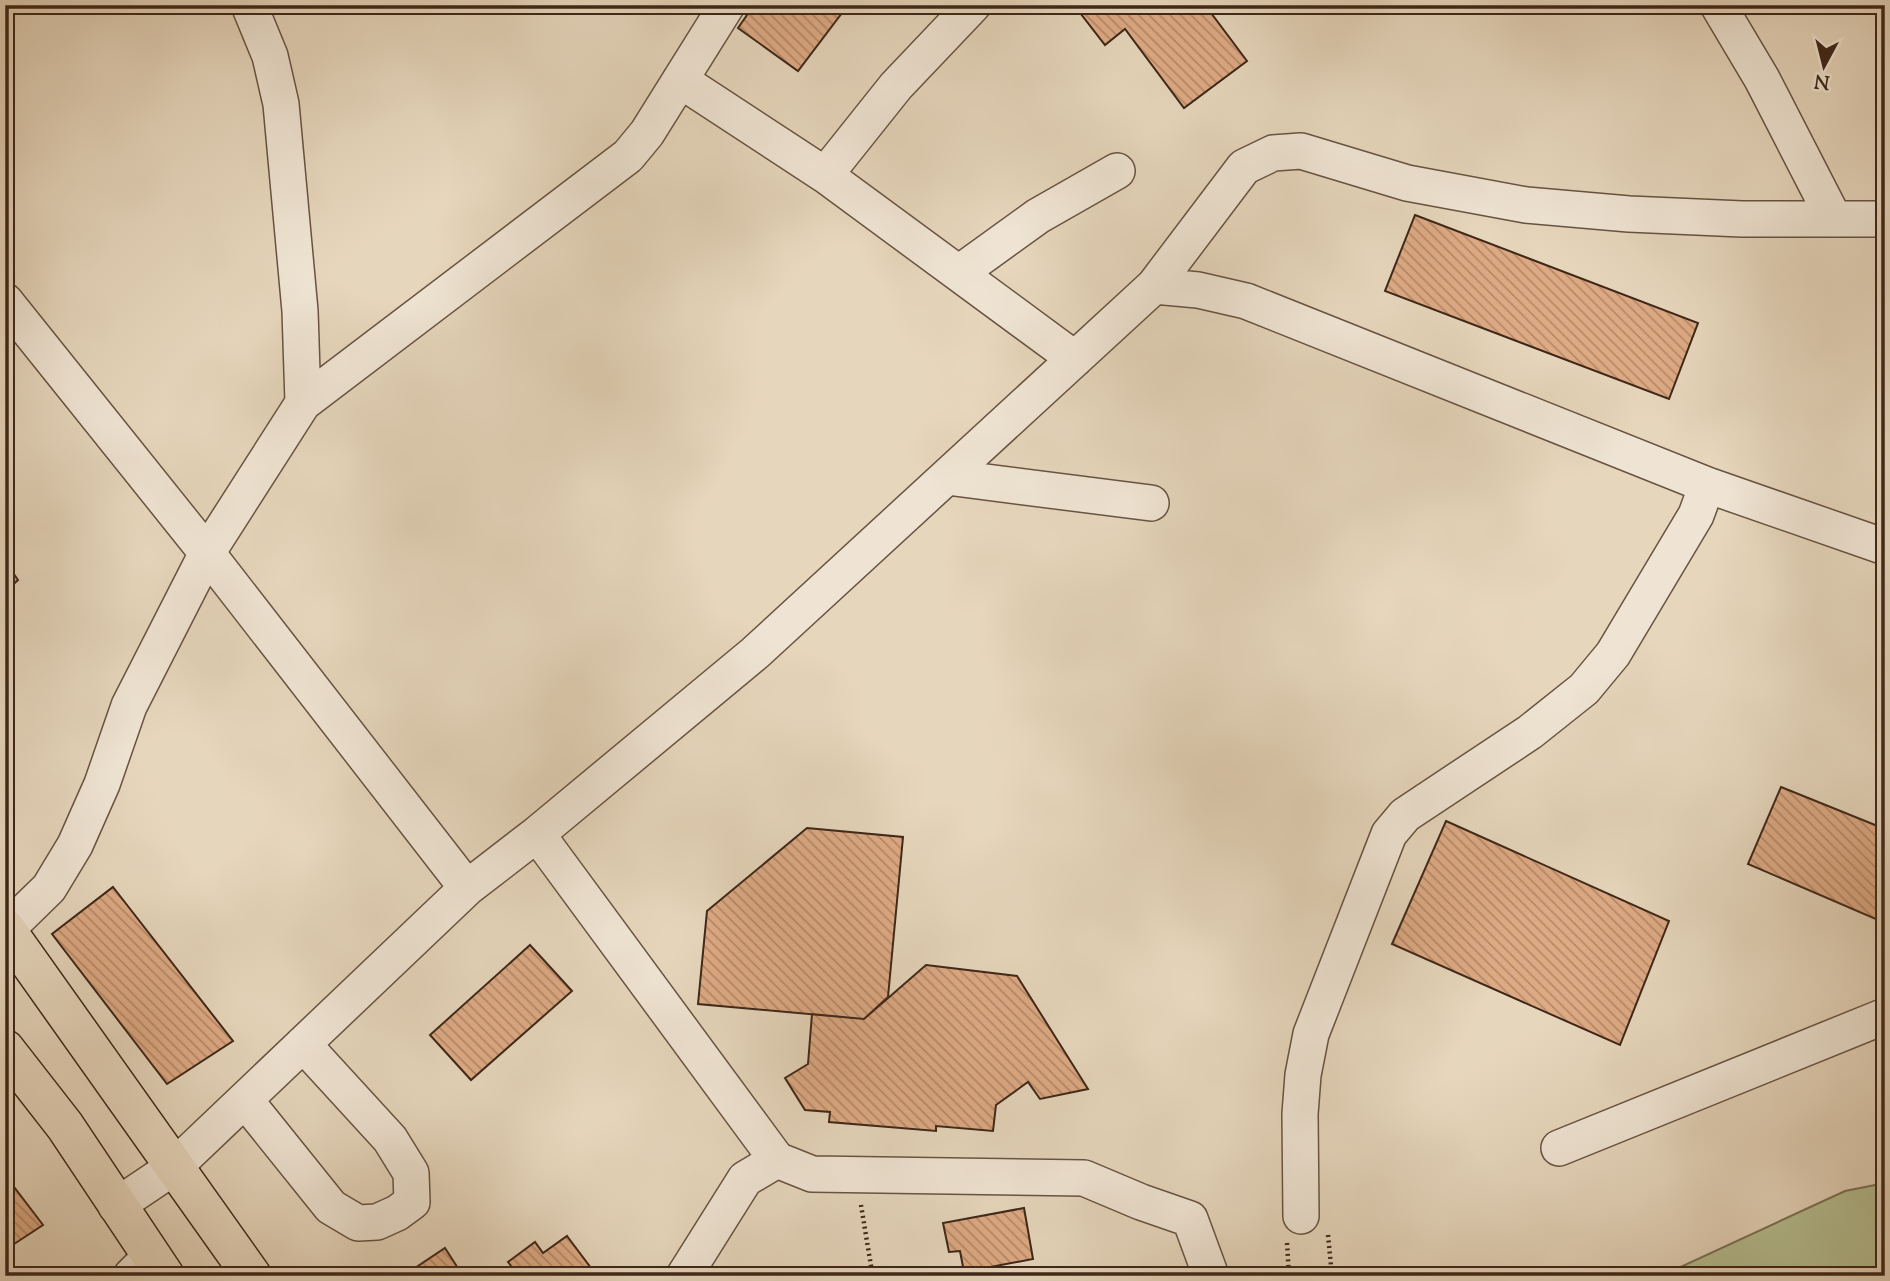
<svg xmlns="http://www.w3.org/2000/svg" width="1890" height="1281" viewBox="0 0 1890 1281" font-family="'Sorts Mill Goudy',serif">
	<defs>
		<pattern id="building-back-hatch" width="6" height="6" patternUnits="userSpaceOnUse" patternTransform="scale(1.75)"><rect width="6" height="6" fill="#deaa84"/><path d="M-1 5l2 2M0 0l6 6M5-1l2 2" fill="none" stroke="#b58a6b"/></pattern>
	</defs>
	<rect width="100%" height="100%" fill="#e6d6bc"/>
	<filter id="stains"><feTurbulence type="fractalNoise" baseFrequency=".00286" numOctaves="4"/><feColorMatrix values="0 0 0 0 .2 0 0 0 0 .09 0 0 0 0 .02 0 0 0 .5 -.17"/></filter>
	<radialGradient id="worn" r=".72"><stop offset=".6" stop-color="#630" stop-opacity="0"/><stop offset="1" stop-color="#630" stop-opacity=".3"/></radialGradient>
	<path fill="#b5be91" stroke="#7a7255" stroke-width="2" d="M 1885,1183 L 1885,1276 L 1661,1276 L 1845,1191 Z"/>
	<path fill="url(#building-back-hatch)" stroke="#3e2719" stroke-width="2" d="M 754,5 L 848,5 L 798,71 L 738,28 Z
		M 1074,5 L 1205,5 L 1247,61 L 1184,108 L 1125,29 L 1105,45 Z
		M 1415,215 L 1698,323 L 1669,399 L 1385,291 Z
		M 5,561 L 18,580 L 5,592 Z
		M 1781,787 L 1885,829 L 1885,923 L 1748,864 Z
		M 1446,821 L 1669,921 L 1620,1045 L 1392,944 Z
		M 807,828 L 903,837 L 888,997 L 864,1019 L 698,1004 L 707,911 Z
		M 113,887 L 233,1041 L 167,1084 L 52,934 Z
		M 530,945 L 572,991 L 471,1080 L 430,1035 Z
		M 926,965 L 1017,976 L 1088,1089 L 1040,1099 L 1028,1082 L 996,1105 L 993,1131 L 936,1126 L 936,1131 L 829,1122 L 830,1112 L 805,1110 L 785,1078 L 808,1064 L 812,1014 L 864,1019 Z
		M 5,1175 L 43,1225 L 5,1250 Z
		M 1024,1208 L 1033,1259 L 964,1272 L 960,1251 L 949,1252 L 943,1223 Z
		M 567,1236 L 597,1276 L 519,1276 L 508,1262 L 535,1242 L 543,1253 Z
		M 445,1248 L 463,1276 L 403,1276 Z"/>
	<g fill="none" stroke-linecap="round" stroke-linejoin="round">
		<g stroke="#685342" stroke-width="38">
			<path id="minor" d="M 249,5 L 270,56 L 281,104 L 300,311 L 303,403
				M 1718,5 L 1762,79 L 1834,219 L 1885,219
				M 680,80 L 825,175 L 1075,359
				M 825,175 L 896,86 L 973,5
				M 959,273 L 1038,216 L 1117,171
				M 1154,286 L 1244,167 L 1273,153 L 1301,151 L 1407,183 L 1526,205 L 1629,214 L 1742,219 L 1834,219
				M 5,301 L 207,553 L 467,888
				M 947,477 L 1151,503
				M 537,834 L 777,1160 L 812,1174 L 1084,1178 L 1141,1202 L 1190,1219 L 1211,1276
				M 6,930 L 49,888 L 75,845 L 102,784 L 129,706 L 207,553 L 303,403 L 628,156 L 647,133 L 727,5
				M 245,1100 L 331,1207 L 358,1223 L 377,1222 L 397,1213 L 412,1202 L 411,1173 L 390,1139 L 303,1044
				M 1559,1148 L 1885,1016
				M 116,1206 L 174,1167 L 467,888 L 537,834 L 755,653 L 1154,286 L 1198,290 L 1246,301 L 1707,485 L 1885,547
				M 1301,1216 L 1300,1114 L 1303,1075 L 1311,1034 L 1389,834 L 1405,815 L 1530,732 L 1584,689 L 1613,654 L 1696,515 L 1707,485
				M 131,1276 L 151,1256
				M 684,1276 L 745,1179 L 777,1160"/>
		</g>
		<g stroke="#3e2719" stroke-width="41">
			<path id="major" d="M 5,928 L 252,1276
				M 5,1049 L 65,1126 L 165,1276"/>
		</g>
		<path stroke="#3e2719" stroke-width="4.5" stroke-dasharray="2 3.5" stroke-linecap="butt" d="M 861,1205 L 872,1272 L 875,1276
			M 1328,1235 L 1332,1276
			M 1287,1243 L 1289,1276"/>
		<use href="#minor" stroke="#efe4d3" stroke-width="35"/>
		<use href="#major" stroke="#e6d6bc" stroke-width="38"/>
	</g>
	<rect width="1890" height="1281" fill="none" stroke="#e6d6bc" stroke-width="28"/>
	<rect x="7" y="7" width="1876" height="1267" fill="none" stroke="#3e2719" stroke-width="3.5"/>
	<rect x="14" y="14" width="1862" height="1253" fill="none" stroke="#3e2719" stroke-width="2"/>
	<g transform="translate(1824 66) rotate(187)" stroke="#efe4d3" stroke-width="5" paint-order="stroke">
	<path d="M0-5L12 26L0 18L-12 26Z" fill="#3e2719"/>
	<text y="-10" font-size="19" font-weight="bold" text-anchor="middle" fill="#3e2719">N</text>
	</g>
	<rect width="100%" height="100%" filter="url(#stains)"/>
	<rect width="100%" height="100%" fill="url(#worn)"/>
</svg>
